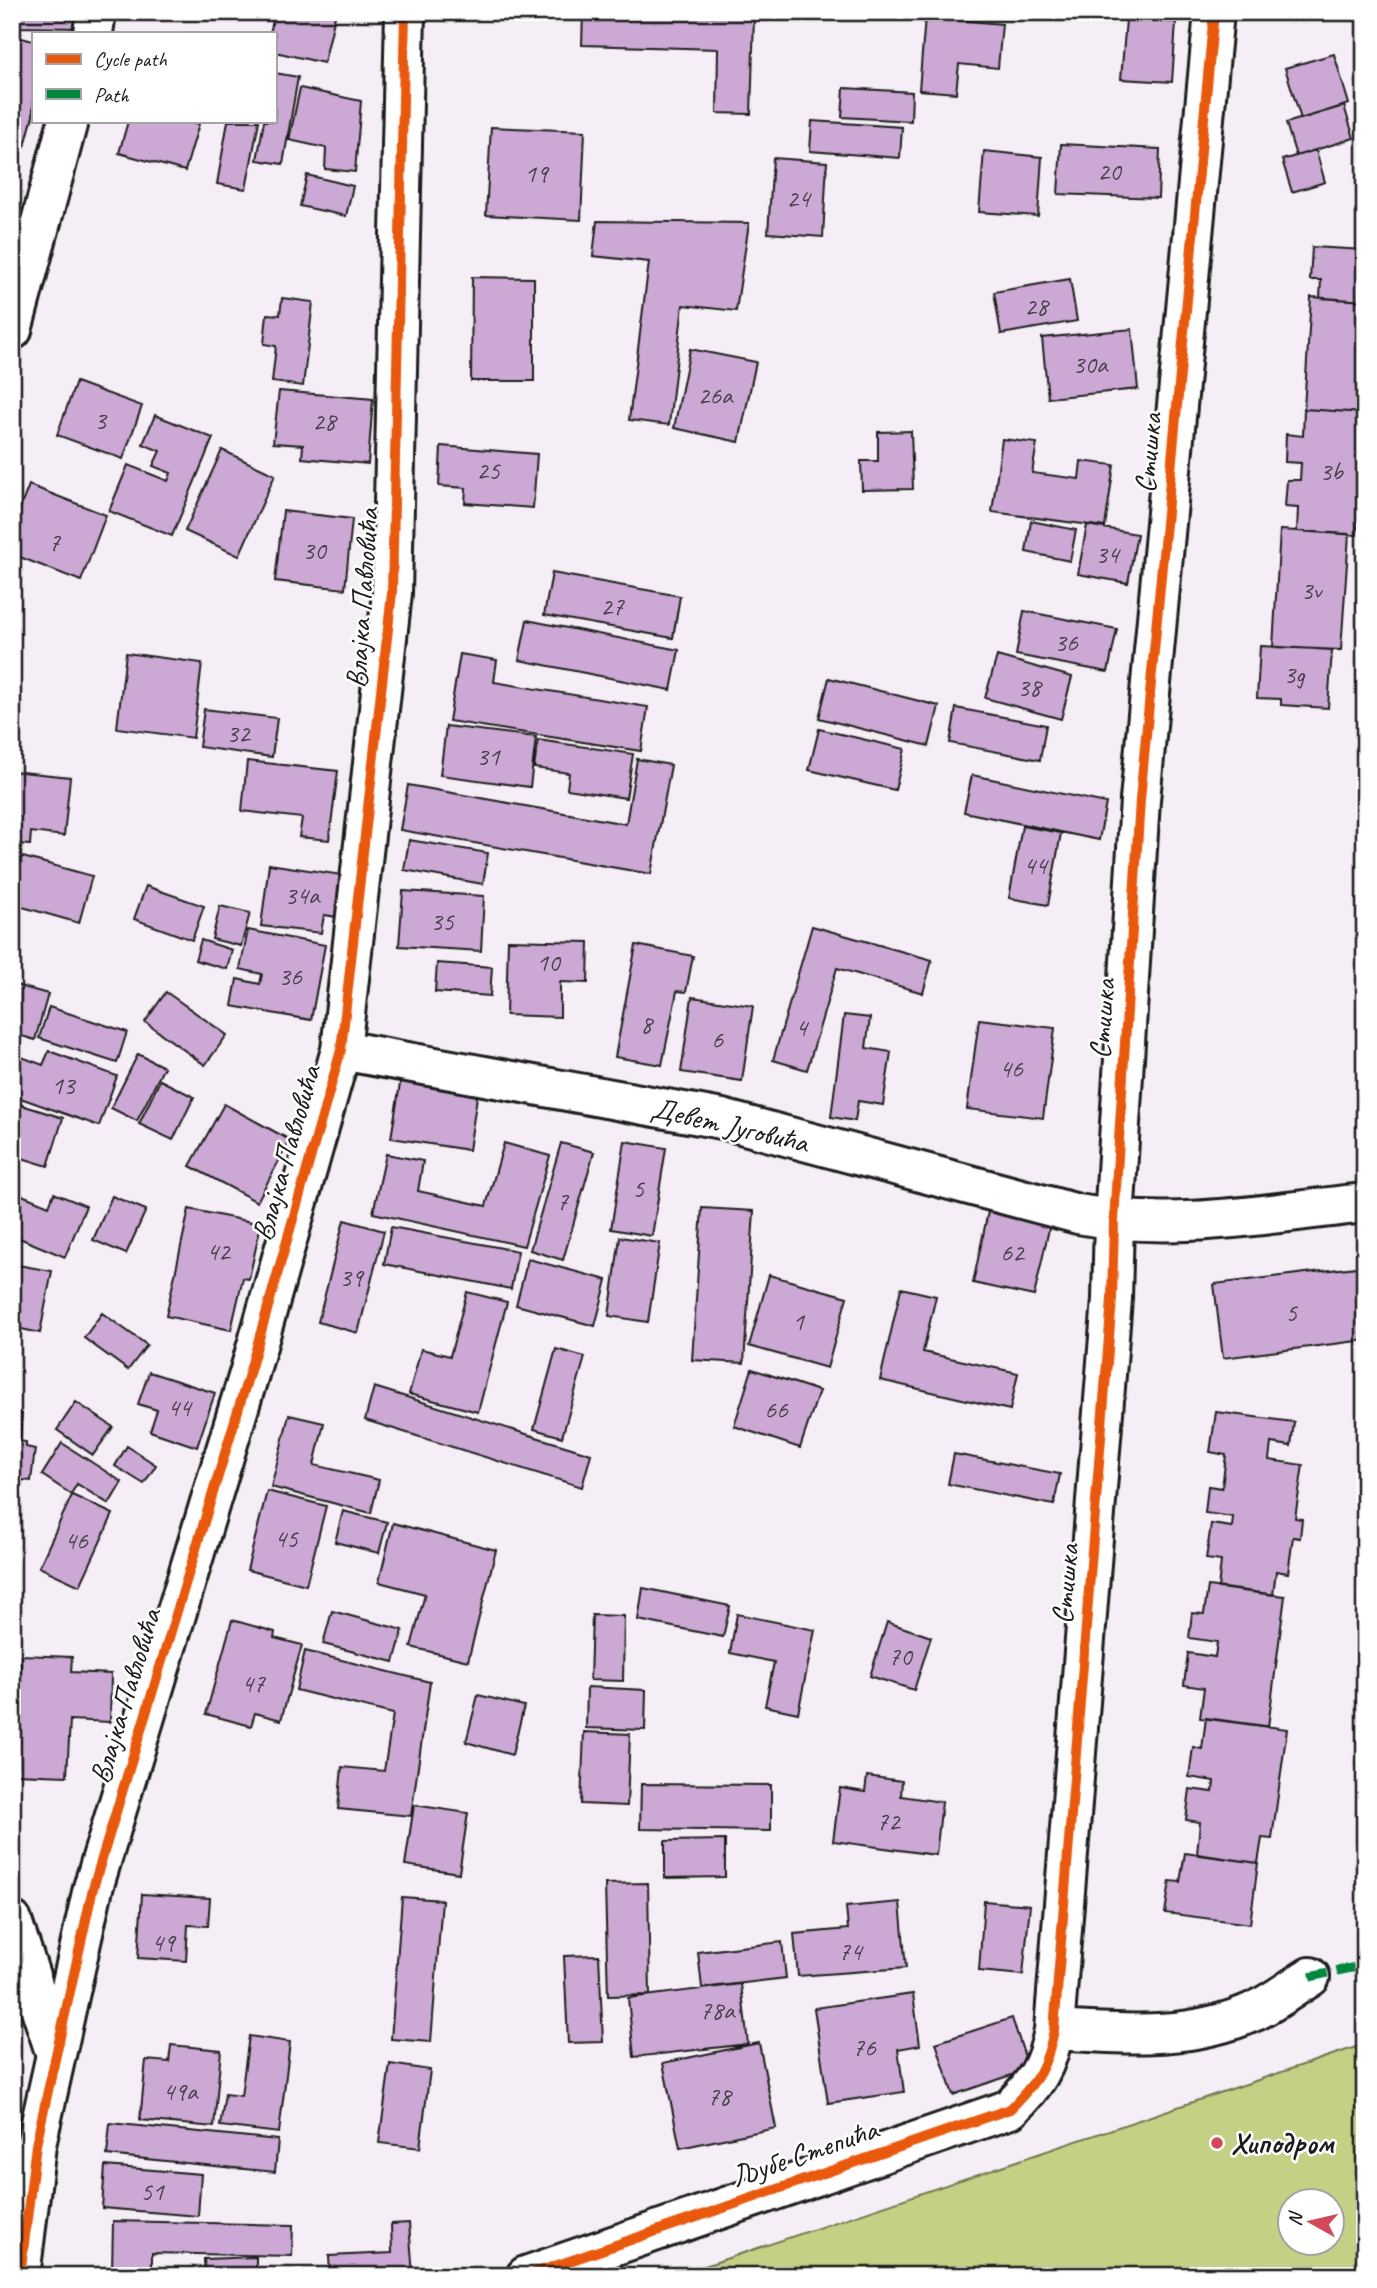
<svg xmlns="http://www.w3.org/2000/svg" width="1377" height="2288" viewBox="0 0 1377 2288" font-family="Caveat,sans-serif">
	<rect width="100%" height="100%" fill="#f5eef6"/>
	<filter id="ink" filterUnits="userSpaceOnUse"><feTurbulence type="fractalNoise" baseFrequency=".0143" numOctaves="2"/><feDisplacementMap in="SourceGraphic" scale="14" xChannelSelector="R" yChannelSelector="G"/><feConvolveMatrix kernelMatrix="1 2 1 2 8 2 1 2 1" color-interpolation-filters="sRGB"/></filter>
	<g filter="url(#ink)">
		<path fill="#c4d185" stroke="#707650" stroke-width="2" fill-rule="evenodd" d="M 1365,2044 L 1365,2276 L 675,2276 ZM 1290,2200 L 1332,2200 L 1332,2242 L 1290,2242 Z"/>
		<path fill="#cba9d4" stroke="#1c1c1c" stroke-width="2" d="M 12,12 L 82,12 L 82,28 L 12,27 Z
			M 275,12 L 336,12 L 324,63 L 275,52 L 275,33 L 270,33 Z
			M 583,12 L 754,17 L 751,114 L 717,113 L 718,49 L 582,45 Z
			M 986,12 L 1079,12 L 1079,21 L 986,18 Z
			M 925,17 L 1002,24 L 998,68 L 959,64 L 956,93 L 919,90 Z
			M 1126,19 L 1176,22 L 1172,82 L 1121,79 Z
			M 18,37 L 33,41 L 33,116 L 25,146 L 12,143 L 12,61 Z
			M 1334,54 L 1349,104 L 1301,119 L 1285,68 Z
			M 275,73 L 298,77 L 283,164 L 257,160 L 264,121 L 275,121 Z
			M 300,88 L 361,101 L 355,172 L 325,169 L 326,148 L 289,140 Z
			M 844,88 L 912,92 L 911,121 L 842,117 Z
			M 1344,106 L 1354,138 L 1296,156 L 1286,123 Z
			M 128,121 L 185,121 L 199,124 L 185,171 L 119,153 Z
			M 228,121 L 259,121 L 246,189 L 217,184 Z
			M 812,121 L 902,127 L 900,158 L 810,151 Z
			M 491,127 L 585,131 L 581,220 L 486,215 Z
			M 1061,144 L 1160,149 L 1158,198 L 1058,194 Z
			M 12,148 L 22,150 L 12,201 Z
			M 1316,150 L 1325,182 L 1292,192 L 1282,160 Z
			M 984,151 L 1042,157 L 1038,216 L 979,212 Z
			M 773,158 L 827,162 L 823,237 L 768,233 Z
			M 307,175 L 353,186 L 346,216 L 300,206 Z
			M 597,221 L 749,223 L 736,311 L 683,305 L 669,425 L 629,420 L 649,262 L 593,256 Z
			M 1312,247 L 1365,250 L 1365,301 L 1320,298 L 1321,280 L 1310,280 Z
			M 472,277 L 534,278 L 534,381 L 471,381 Z
			M 1070,279 L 1077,321 L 1001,334 L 994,292 Z
			M 1311,297 L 1365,301 L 1364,413 L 1304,409 Z
			M 282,298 L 313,302 L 303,386 L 272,382 L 276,346 L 264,344 L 267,314 L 280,315 Z
			M 1132,329 L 1138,389 L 1048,398 L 1042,338 Z
			M 690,349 L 756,362 L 739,442 L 674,428 Z
			M 76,382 L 142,406 L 123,459 L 57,435 Z
			M 279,391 L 373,399 L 368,464 L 302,458 L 303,445 L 273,443 Z
			M 1304,409 L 1364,413 L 1357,535 L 1297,531 L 1298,508 L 1285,507 L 1287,480 L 1300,480 L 1301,463 L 1285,462 L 1286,434 L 1303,436 Z
			M 155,415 L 213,438 L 172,536 L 109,511 L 128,465 L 168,481 L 171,473 L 153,466 L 160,451 L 143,444 Z
			M 911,431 L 913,489 L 862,490 L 861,461 L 878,461 L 878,432 Z
			M 1002,439 L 1037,443 L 1032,473 L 1079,479 L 1081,461 L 1114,465 L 1105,527 L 992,512 Z
			M 441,446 L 537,454 L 533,508 L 465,503 L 466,488 L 439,486 Z
			M 222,450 L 275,475 L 239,556 L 185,531 Z
			M 29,485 L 106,515 L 81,581 L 12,554 L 12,529 Z
			M 283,511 L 352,519 L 345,589 L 275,581 Z
			M 1031,521 L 1076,530 L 1070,561 L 1026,552 Z
			M 1087,525 L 1137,534 L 1128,583 L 1078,574 Z
			M 1280,530 L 1349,534 L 1341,650 L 1273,647 Z
			M 552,573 L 680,596 L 673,638 L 544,615 Z
			M 1024,611 L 1117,629 L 1108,672 L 1016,655 Z
			M 527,620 L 679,650 L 671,690 L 519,660 Z
			M 1260,646 L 1332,650 L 1328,708 L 1281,705 L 1281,699 L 1257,698 Z
			M 126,653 L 202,663 L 193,738 L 117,728 Z
			M 460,654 L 497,660 L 494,682 L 648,707 L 641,751 L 449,721 Z
			M 997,656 L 1072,677 L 1061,719 L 985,698 Z
			M 829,678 L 939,706 L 929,746 L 819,718 Z
			M 956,708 L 1046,725 L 1040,760 L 950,743 Z
			M 204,709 L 277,718 L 272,757 L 199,747 Z
			M 446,726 L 536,737 L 530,787 L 440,775 Z
			M 819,729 L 905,749 L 895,790 L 809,770 Z
			M 538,740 L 633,754 L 626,798 L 567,789 L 569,773 L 534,768 Z
			M 637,759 L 671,765 L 651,874 L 400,830 L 408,785 L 626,824 Z
			M 247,761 L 338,771 L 329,840 L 299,837 L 302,818 L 242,811 Z
			M 12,771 L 70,777 L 64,836 L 31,832 L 30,845 L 12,844 Z
			M 972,775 L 1106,803 L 1099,840 L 964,812 Z
			M 1022,826 L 1061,833 L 1048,905 L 1009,898 Z
			M 409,840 L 488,853 L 483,884 L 404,870 Z
			M 12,854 L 92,876 L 79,923 L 12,904 Z
			M 269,864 L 342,875 L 337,917 L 324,915 L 321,933 L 261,926 Z
			M 146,886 L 204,906 L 192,940 L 134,919 Z
			M 403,891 L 484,896 L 481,951 L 399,946 Z
			M 220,906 L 250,913 L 241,946 L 212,939 Z
			M 812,926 L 932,960 L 923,993 L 837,968 L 807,1070 L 773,1060 Z
			M 248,930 L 325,945 L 311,1020 L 232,1006 L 237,979 L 260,984 L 262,974 L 240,969 Z
			M 201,940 L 232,950 L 227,969 L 195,960 Z
			M 508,940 L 589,942 L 588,983 L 560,982 L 560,1017 L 506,1015 Z
			M 636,945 L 693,956 L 686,992 L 677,991 L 662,1065 L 615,1057 Z
			M 437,963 L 492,967 L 490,996 L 435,992 Z
			M 12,984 L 48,994 L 35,1040 L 12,1033 Z
			M 166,992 L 227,1035 L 205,1065 L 145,1022 Z
			M 692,997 L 753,1006 L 742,1081 L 681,1072 Z
			M 49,1007 L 127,1032 L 117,1063 L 39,1038 Z
			M 844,1015 L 870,1018 L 866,1048 L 891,1052 L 883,1105 L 858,1101 L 855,1121 L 831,1117 Z
			M 979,1019 L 1055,1028 L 1043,1118 L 967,1109 Z
			M 49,1051 L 117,1076 L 99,1126 L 12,1095 L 12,1075 L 19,1056 L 43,1065 Z
			M 138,1054 L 164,1067 L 137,1121 L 111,1108 Z
			M 401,1078 L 478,1090 L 469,1150 L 391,1138 Z
			M 160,1080 L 194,1097 L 173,1140 L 139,1124 Z
			M 12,1102 L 63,1118 L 48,1166 L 12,1155 Z
			M 224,1104 L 290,1140 L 257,1202 L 190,1166 Z
			M 625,1141 L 666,1148 L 652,1236 L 611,1229 Z
			M 504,1143 L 550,1156 L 524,1246 L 373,1213 L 386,1154 L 423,1161 L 418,1191 L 486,1206 Z
			M 561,1143 L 594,1152 L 563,1260 L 530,1250 Z
			M 12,1191 L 49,1206 L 54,1193 L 86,1206 L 65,1257 L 12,1235 Z
			M 112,1196 L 146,1210 L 126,1254 L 93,1240 Z
			M 989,1207 L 1051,1220 L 1034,1296 L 973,1283 Z
			M 702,1208 L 754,1211 L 744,1363 L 692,1360 Z
			M 189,1209 L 261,1224 L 249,1279 L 243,1278 L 231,1330 L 166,1316 Z
			M 344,1220 L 384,1231 L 358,1333 L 318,1322 Z
			M 391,1227 L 518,1251 L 511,1289 L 384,1264 Z
			M 620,1237 L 660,1243 L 648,1322 L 609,1316 Z
			M 528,1259 L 607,1280 L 595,1326 L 516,1305 Z
			M 12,1264 L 52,1271 L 40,1333 L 12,1327 Z
			M 1365,1266 L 1365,1340 L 1223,1358 L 1214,1284 Z
			M 769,1275 L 847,1297 L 827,1368 L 749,1346 Z
			M 901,1288 L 936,1296 L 923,1352 L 1018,1373 L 1010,1410 L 880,1380 Z
			M 467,1292 L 507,1302 L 478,1412 L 409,1394 L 421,1349 L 450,1356 Z
			M 102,1313 L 147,1345 L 128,1370 L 84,1338 Z
			M 556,1349 L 585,1357 L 562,1437 L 534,1429 Z
			M 752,1369 L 819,1391 L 800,1448 L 734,1426 Z
			M 149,1372 L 215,1393 L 197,1447 L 150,1431 L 157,1410 L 138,1404 Z
			M 374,1387 L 591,1454 L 582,1487 L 365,1420 Z
			M 76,1402 L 113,1427 L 93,1455 L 57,1430 Z
			M 1216,1412 L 1294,1422 L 1291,1446 L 1271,1443 L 1269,1460 L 1303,1465 L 1295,1518 L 1302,1519 L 1300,1538 L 1293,1537 L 1288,1573 L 1276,1571 L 1273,1595 L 1218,1588 L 1221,1561 L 1206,1559 L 1211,1524 L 1232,1527 L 1233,1517 L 1205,1513 L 1208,1486 L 1222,1488 L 1226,1455 L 1210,1452 Z
			M 12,1413 L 22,1414 L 20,1439 L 12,1438 Z
			M 289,1415 L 324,1423 L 314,1465 L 379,1480 L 371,1513 L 271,1487 Z
			M 12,1440 L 26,1442 L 26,1447 L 35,1449 L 31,1481 L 22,1480 L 18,1516 L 12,1516 Z
			M 62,1443 L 122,1482 L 109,1504 L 77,1484 L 71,1494 L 42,1475 Z
			M 127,1446 L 156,1465 L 144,1484 L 115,1466 Z
			M 954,1454 L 1060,1474 L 1054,1505 L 948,1484 Z
			M 267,1491 L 326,1506 L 306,1585 L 247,1570 Z
			M 72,1495 L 113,1514 L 80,1586 L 39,1567 Z
			M 343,1511 L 387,1522 L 379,1553 L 335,1542 Z
			M 393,1523 L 496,1550 L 468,1661 L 411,1647 L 425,1594 L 379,1582 Z
			M 1208,1586 L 1285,1596 L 1268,1727 L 1200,1718 L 1204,1688 L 1184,1685 L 1188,1653 L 1215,1657 L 1217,1642 L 1189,1638 L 1192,1613 L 1204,1614 Z
			M 643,1588 L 730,1606 L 723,1637 L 638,1620 Z
			M 332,1611 L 403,1630 L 394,1662 L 323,1644 Z
			M 737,1614 L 815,1630 L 798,1713 L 765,1706 L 774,1662 L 730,1653 Z
			M 592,1615 L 624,1616 L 623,1681 L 590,1680 Z
			M 232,1620 L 275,1632 L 274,1638 L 302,1645 L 281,1720 L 255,1713 L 251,1726 L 206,1714 Z
			M 887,1622 L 931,1637 L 914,1690 L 870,1676 Z
			M 305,1651 L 430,1682 L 411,1816 L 338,1809 L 342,1767 L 384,1771 L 393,1714 L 296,1690 Z
			M 21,1655 L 72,1657 L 71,1672 L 111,1674 L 110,1722 L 70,1720 L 67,1776 L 15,1774 Z
			M 587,1687 L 646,1690 L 645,1730 L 586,1728 Z
			M 478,1695 L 524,1706 L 512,1755 L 466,1742 Z
			M 1206,1718 L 1287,1729 L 1272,1839 L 1262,1838 L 1258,1863 L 1197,1854 L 1200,1822 L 1186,1820 L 1190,1789 L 1213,1792 L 1214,1781 L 1189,1777 L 1193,1747 L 1202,1749 Z
			M 584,1732 L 630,1734 L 627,1806 L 581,1804 Z
			M 867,1776 L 902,1781 L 901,1796 L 942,1802 L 936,1855 L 833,1841 L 840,1788 L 865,1792 Z
			M 641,1784 L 771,1785 L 771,1831 L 640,1829 Z
			M 414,1805 L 468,1813 L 459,1873 L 405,1865 Z
			M 725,1840 L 725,1877 L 665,1878 L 665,1841 Z
			M 1185,1853 L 1258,1863 L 1250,1924 L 1165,1913 L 1170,1881 L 1180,1882 Z
			M 648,1883 L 650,1995 L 608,1996 L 605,1884 Z
			M 142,1894 L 210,1898 L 208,1926 L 188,1925 L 186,1961 L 138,1958 Z
			M 402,1897 L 442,1900 L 431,2042 L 391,2039 Z
			M 984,1901 L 1030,1905 L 1023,1975 L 979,1971 Z
			M 900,1902 L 906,1968 L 798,1976 L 794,1934 L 848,1929 L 846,1907 Z
			M 782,1942 L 786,1978 L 702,1988 L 698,1952 Z
			M 599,1955 L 603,2042 L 568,2043 L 564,1956 Z
			M 741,1984 L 748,2044 L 634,2057 L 628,1998 Z
			M 913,1994 L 920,2045 L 898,2049 L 904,2092 L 828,2103 L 814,2008 Z
			M 1012,2018 L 1029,2069 L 953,2095 L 936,2043 Z
			M 249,2036 L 290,2042 L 279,2133 L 220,2126 L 225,2094 L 241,2096 Z
			M 759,2043 L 776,2128 L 680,2148 L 663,2063 Z
			M 171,2045 L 221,2050 L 214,2127 L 140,2120 L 146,2060 L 169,2062 Z
			M 390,2064 L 430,2070 L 420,2148 L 379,2143 Z
			M 110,2123 L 278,2140 L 275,2172 L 107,2155 Z
			M 105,2166 L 201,2174 L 198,2216 L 102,2208 Z
			M 113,2221 L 293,2225 L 292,2256 L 152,2253 L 152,2273 L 112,2272 Z
			M 409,2223 L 413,2275 L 330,2276 L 329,2256 L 392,2253 L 391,2224 Z
			M 256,2257 L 256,2276 L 205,2276 L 204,2259 Z"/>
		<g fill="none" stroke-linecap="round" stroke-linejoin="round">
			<g stroke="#1c1c1c" stroke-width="44">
				<path id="minor" d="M 93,33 L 96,12
					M 12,330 L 68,121
					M 341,1050 L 722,1119 L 1078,1214 C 1173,1232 1270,1213 1365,1203
					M 12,1921 L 56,2055
					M 1054,2030 C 1123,2034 1189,2041 1255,2011 C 1274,2002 1292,1988 1310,1977
					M 20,2276 L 36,2145 L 93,1888 L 249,1374 L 341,1050 L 392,593 L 405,12
					M 526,2276 L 1010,2109 C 1037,2082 1047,2067 1054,2030 L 1112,1299 L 1114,1221 L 1140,800 L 1214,12"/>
			</g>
			<use href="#minor" stroke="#fff" stroke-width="38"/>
			<path stroke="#00873e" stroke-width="9" stroke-dasharray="18 9" stroke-linecap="butt" d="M 1310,1977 L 1365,1965"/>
			<g stroke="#fff" stroke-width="15">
				<path id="cycleway" d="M 20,2276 L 36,2145 L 93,1888 L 249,1374 L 341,1050 L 392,593 L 405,12
					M 526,2276 L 1010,2109 C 1037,2082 1047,2067 1054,2030 L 1112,1299 L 1114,1221 L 1140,800 L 1214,12"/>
			</g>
			<use href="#cycleway" stroke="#e8590c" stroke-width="10"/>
		</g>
	</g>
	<circle fill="#d1495b" stroke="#fff" stroke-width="2.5" cx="1217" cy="2143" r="7"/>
	<g text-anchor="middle" stroke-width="5" stroke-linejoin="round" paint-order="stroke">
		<g font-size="26" fill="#483f4a">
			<text x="1109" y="180">20</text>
			<text x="536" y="182">19</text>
			<text x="798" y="207">24</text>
			<text x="1036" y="315">28</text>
			<text x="1090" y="373">30a</text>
			<text x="715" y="404">26a</text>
			<text x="100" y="429">3</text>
			<text x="324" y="430">28</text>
			<text x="488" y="479">25</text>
			<text x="1331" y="480">3b</text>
			<text x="54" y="551">7</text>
			<text x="314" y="559">30</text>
			<text x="1107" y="563">34</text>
			<text x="1311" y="599">3v</text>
			<text x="612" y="615">27</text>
			<text x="1066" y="651">36</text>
			<text x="1294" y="683">3g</text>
			<text x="1029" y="696">38</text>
			<text x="238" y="742">32</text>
			<text x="488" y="765">31</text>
			<text x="1035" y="874">44</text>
			<text x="302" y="904">34a</text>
			<text x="442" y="930">35</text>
			<text x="548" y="971">10</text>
			<text x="290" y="985">36</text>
			<text x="646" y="1033">8</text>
			<text x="801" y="1036">4</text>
			<text x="717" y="1048">6</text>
			<text x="1011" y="1077">46</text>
			<text x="63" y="1094">13</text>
			<text x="638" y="1197">5</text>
			<text x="562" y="1210">7</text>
			<text x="218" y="1260">42</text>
			<text x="1012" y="1261">62</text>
			<text x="351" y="1286">39</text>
			<text x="1291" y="1321">5</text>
			<text x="798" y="1330">1</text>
			<text x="179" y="1416">44</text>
			<text x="776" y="1418">66</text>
			<text x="286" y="1547">45</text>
			<text x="76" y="1549">46</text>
			<text x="900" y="1665">70</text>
			<text x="253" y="1692">47</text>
			<text x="888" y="1830">72</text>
			<text x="163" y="1951">49</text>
			<text x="850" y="1960">74</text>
			<text x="717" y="2019">78a</text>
			<text x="864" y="2056">76</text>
			<text x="180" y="2100">49a</text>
			<text x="719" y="2105">78</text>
			<text x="152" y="2200">51</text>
		</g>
		<g font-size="30" fill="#1c1c1c" stroke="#fff">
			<text transform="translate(1148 453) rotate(-85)" y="10">Стишка</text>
			<text transform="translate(362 598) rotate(-86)" y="10">Влајка Павловића</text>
			<text transform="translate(1102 1019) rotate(-86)" y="10">Стишка</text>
			<text transform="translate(730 1125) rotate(13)" y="10">Девет Југовића</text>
			<text transform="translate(286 1153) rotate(-74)" y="10">Влајка Павловића</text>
			<text transform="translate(1065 1584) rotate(-85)" y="10">Стишка</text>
			<text transform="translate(125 1696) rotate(-73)" y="10">Влајка Павловића</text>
			<text transform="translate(804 2153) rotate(-19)" y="10">Љубе Степића</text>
		</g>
		<g font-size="30" font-weight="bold" fill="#1c1c1c" stroke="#fff" text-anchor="start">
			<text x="1231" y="2153">Хиподром</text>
		</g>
	</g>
	<rect width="1377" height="2288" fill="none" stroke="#fff" stroke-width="42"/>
	<rect x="21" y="21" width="1335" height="2246" fill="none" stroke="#1c1c1c" stroke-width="2.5" filter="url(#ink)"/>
	<rect x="32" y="32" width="245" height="91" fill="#ffffff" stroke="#a4a4a4" stroke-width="2"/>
	<rect x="46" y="54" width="35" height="10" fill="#e8590c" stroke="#a4a4a4" stroke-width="2"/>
	<text x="94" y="66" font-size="21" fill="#1c1c1c">Cycle path</text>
	<rect x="46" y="89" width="35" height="10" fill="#00873e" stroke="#a4a4a4" stroke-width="2"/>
	<text x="94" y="102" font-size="21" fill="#1c1c1c">Path</text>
	<g transform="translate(1311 2222) rotate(278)"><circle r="33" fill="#ffffff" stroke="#a4a4a4" stroke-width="2"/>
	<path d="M0-5L12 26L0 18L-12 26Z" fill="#d1495b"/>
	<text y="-10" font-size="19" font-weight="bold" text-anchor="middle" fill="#1c1c1c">N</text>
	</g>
</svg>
